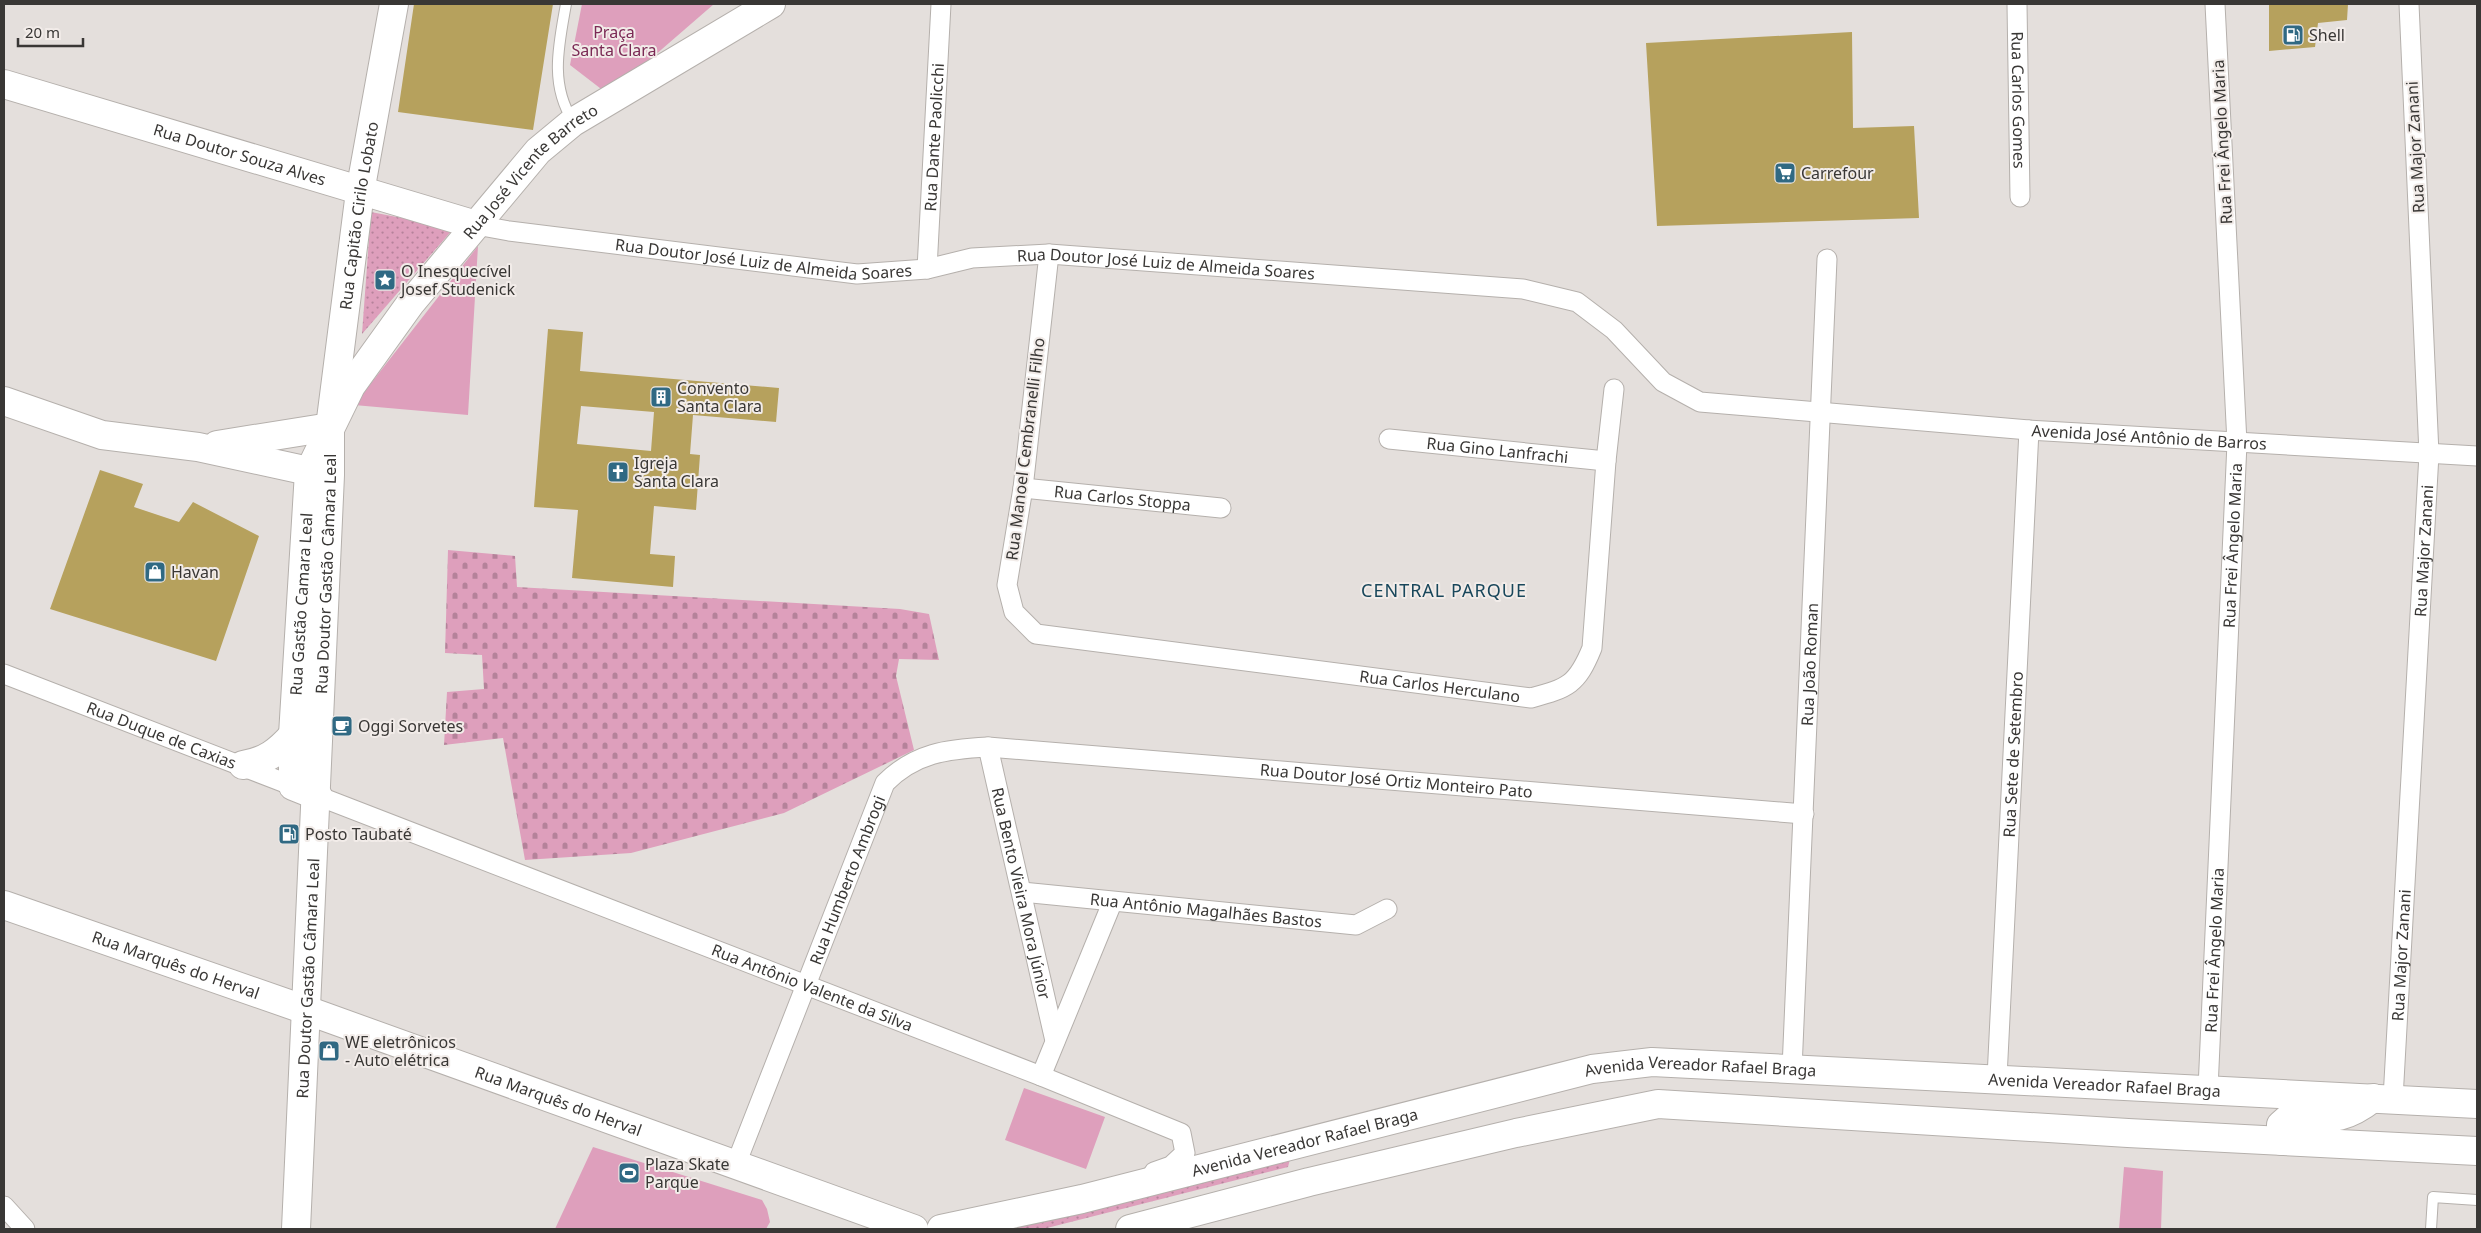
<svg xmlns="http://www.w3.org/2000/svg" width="2481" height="1233" viewBox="0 0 2481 1233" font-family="'Noto Sans',sans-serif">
	<defs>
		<pattern id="grass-dots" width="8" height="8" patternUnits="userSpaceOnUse" patternTransform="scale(1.25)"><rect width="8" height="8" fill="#de9fbc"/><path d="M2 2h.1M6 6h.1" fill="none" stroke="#b5829a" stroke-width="1.8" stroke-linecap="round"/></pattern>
		<pattern id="cemetery-stones" width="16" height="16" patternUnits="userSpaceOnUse" patternTransform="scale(1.25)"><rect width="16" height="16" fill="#de9fbc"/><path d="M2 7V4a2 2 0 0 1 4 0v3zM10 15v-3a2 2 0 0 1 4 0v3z" fill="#b5829a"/></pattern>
	</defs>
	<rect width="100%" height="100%" fill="#e4dfdc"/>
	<path fill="url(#grass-dots)" d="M 371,212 L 454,228 L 362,334 Z
		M 1290,1159 L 1288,1167 L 1043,1229 L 999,1229 Z"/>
	<path fill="url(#cemetery-stones)" d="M 448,550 L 515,556 L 517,587 L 900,609 L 929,614 L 939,660 L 899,659 L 896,676 L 914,750 L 784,813 L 631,853 L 525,860 L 503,738 L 444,745 L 447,692 L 484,689 L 482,655 L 445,653 Z"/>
	<path fill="#de9fbc" d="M 582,4 L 714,4 L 609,95 L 570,65 Z
		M 478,246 L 468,415 L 354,405 Z
		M 1024,1088 L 1105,1117 L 1086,1169 L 1005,1140 Z
		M 593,1147 L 762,1200 L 767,1209 L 770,1222 L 766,1229 L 555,1229 Z
		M 2124,1167 L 2163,1171 L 2161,1229 L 2119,1229 Z"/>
	<path fill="#b6a15d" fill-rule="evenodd" d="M 414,4 L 553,4 L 533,130 L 398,112 Z
		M 2269,4 L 2348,4 L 2347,20 L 2318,23 L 2315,47 L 2269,51 Z
		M 1852,32 L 1853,128 L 1914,126 L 1919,218 L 1657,226 L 1646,43 Z
		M 548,329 L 583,332 L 580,371 L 779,388 L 776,422 L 693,415 L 690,454 L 700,455 L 696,510 L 654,506 L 650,554 L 675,556 L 673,587 L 572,578 L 578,510 L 534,507 ZM 581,406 L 654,412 L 651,451 L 577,444 Z
		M 100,470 L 143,484 L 134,507 L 179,522 L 193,502 L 259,536 L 216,661 L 50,609 Z"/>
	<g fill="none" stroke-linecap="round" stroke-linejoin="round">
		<g stroke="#b5b0ac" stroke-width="12">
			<path id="lane" d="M 566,4 C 559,44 549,84 573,121
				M 2431,1229 L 2433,1197 L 2477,1200"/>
		</g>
		<g stroke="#b5b0ac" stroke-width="21">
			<g id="street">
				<path id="s1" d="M 2017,4 L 2020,197"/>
				<path id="s2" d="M 476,225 L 509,231 L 857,274 L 927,269 L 972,258 L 1049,254 L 1523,289 L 1577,302 L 1614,330 L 1663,382 L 1700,402 L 2029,430 L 2477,456"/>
				<path id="s3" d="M 1049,254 L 1023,488 L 1007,585 L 1014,612 L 1036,634 L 1531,698 C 1568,688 1577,685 1592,648 L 1606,461 L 1614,389"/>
				<path id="s4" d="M 927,269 L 941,4"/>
				<path id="s5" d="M 1389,439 L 1606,461"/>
				<path id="s6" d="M 1023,488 L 1221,508"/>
				<path id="s7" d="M 4,674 L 293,786"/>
				<path id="s8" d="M 988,747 L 1055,1041"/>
				<path id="s9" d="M 318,796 L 1041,1076 L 1181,1133 L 1185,1153 L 1171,1166 L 1154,1172"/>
				<path id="s10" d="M 1022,892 L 1356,925 L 1387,909"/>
				<path id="s11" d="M 1792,1069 L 1827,259"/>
				<path d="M 1041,1076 L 1112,903"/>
				<path id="s12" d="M 1997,1078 L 2029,430"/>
				<path id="s13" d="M 2208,1089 L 2237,443 L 2215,4"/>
				<path id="s14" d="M 2393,1099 L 2429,454 L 2409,4"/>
				<path id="s15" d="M 736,1164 L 885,783 C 915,753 947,749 988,747 L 1804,814"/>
				<path d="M 4,1206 L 25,1229"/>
			</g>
		</g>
		<g stroke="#b5b0ac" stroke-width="30">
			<g id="secondary">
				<path id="s16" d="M 4,84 L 476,225"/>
				<path d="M 4,401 L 102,435 L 198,447 L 327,475"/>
				<path d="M 217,445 L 330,427"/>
				<path d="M 243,765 C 266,761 278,752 293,735"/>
				<path id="s17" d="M 318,796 L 293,786 L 293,735 L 309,472 L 351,386 L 410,304 L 538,151 L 573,122 L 771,4"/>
				<path id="s18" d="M 4,905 L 306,1010 L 914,1229"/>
				<path d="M 2282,1141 L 2281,1125 L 2290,1117 C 2328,1117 2341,1123 2373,1098"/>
				<path id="s19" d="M 296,1229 C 307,978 321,727 330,475 L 330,427 L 360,192 L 394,4"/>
				<path id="s20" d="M 941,1229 L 1082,1199 L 1592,1069 L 1652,1062 L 2477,1104"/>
				<path d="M 1130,1229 L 1309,1182 L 1516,1133 L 1658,1104 L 2128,1133 L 2477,1151"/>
			</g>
		</g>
		<use href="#lane" stroke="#fff" stroke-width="10"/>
		<use href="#street" stroke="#fff" stroke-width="19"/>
		<use href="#secondary" stroke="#fff" stroke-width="28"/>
	</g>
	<defs>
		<g id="fuel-square" transform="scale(1.125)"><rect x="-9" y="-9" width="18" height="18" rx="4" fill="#306983" stroke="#f2ece9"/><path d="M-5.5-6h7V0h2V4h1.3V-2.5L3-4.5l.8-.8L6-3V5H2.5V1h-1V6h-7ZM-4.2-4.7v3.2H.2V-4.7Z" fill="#fff"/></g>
		<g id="supermarket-square" transform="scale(1.125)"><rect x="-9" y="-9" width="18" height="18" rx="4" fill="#306983" stroke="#f2ece9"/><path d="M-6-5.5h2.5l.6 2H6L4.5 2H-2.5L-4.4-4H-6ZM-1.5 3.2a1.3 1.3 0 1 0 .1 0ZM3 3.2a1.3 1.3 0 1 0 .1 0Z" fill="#fff"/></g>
		<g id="sight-square" transform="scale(1.125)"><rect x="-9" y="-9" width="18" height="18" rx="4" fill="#306983" stroke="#f2ece9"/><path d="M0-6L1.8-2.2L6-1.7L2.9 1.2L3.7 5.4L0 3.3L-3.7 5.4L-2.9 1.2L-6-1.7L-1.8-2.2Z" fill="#fff"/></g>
		<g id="building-square" transform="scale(1.125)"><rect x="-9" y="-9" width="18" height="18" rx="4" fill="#306983" stroke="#f2ece9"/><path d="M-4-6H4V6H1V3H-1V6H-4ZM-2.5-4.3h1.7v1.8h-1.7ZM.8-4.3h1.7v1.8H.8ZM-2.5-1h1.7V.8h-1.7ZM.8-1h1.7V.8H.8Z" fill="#fff"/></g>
		<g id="church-square" transform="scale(1.125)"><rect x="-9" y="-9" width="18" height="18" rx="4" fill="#306983" stroke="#f2ece9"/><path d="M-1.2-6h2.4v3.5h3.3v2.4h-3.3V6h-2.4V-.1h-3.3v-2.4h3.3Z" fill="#fff"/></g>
		<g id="shop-square" transform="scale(1.125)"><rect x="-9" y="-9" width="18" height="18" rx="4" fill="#306983" stroke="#f2ece9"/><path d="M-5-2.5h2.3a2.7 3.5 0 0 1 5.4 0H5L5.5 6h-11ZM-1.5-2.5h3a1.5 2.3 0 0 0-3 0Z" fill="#fff"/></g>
		<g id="cafe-square" transform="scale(1.125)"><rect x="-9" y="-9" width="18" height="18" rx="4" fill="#306983" stroke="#f2ece9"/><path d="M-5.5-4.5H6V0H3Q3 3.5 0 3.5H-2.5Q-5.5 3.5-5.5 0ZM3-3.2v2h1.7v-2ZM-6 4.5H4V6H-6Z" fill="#fff"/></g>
		<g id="stadium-square" transform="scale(1.125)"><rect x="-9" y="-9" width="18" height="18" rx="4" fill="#306983" stroke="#f2ece9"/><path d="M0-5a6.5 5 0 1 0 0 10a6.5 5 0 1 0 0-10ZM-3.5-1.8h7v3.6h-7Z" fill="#fff"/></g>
	</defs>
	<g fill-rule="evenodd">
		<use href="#fuel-square" x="2293" y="35"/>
		<use href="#supermarket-square" x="1785" y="173"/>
		<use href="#sight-square" x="385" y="280"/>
		<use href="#building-square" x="661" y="397"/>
		<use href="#church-square" x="618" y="472"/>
		<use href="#shop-square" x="155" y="572"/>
		<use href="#cafe-square" x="342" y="726"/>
		<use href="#fuel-square" x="289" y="834"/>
		<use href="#shop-square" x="329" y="1051"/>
		<use href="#stadium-square" x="629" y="1173"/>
	</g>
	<g text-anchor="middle" stroke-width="4" stroke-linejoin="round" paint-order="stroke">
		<g font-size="16" fill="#7b2a55" stroke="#f2ece9">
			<text x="614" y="38">Praça<tspan x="614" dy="18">Santa Clara</tspan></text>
		</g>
		<g font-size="16" fill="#393735" stroke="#f2ece9" text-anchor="start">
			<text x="2309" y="41">Shell</text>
			<text x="1801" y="179">Carrefour</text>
			<text x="401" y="277">O Inesquecível<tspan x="401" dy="18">Josef Studenick</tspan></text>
			<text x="677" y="394">Convento<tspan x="677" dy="18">Santa Clara</tspan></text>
			<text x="634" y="469">Igreja<tspan x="634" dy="18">Santa Clara</tspan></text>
			<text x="171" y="578">Havan</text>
			<text x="358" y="732">Oggi Sorvetes</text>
			<text x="305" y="840">Posto Taubaté</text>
			<text x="345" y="1048">WE eletrônicos<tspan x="345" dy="18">- Auto elétrica</tspan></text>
			<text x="645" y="1170">Plaza Skate<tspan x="645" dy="18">Parque</tspan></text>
		</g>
		<g font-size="16" fill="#393735" stroke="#f2ece9">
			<text dy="6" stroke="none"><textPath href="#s1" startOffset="96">Rua Carlos Gomes</textPath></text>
			<text dy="6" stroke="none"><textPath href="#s4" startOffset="132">Rua Dante Paolicchi</textPath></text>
			<text transform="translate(2222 142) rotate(-93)" y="6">Rua Frei Ângelo Maria</text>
			<text transform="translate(2415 147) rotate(-93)" y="6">Rua Major Zanani</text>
			<text dy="6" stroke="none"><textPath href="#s16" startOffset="246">Rua Doutor Souza Alves</textPath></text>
			<text dy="6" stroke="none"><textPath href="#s17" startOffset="718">Rua José Vicente Barreto</textPath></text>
			<text dy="6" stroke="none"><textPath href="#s19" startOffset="1016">Rua Capitão Cirilo Lobato</textPath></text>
			<text dy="6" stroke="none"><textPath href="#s2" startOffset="290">Rua Doutor José Luiz de Almeida Soares</textPath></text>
			<text dy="6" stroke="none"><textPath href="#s2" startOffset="695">Rua Doutor José Luiz de Almeida Soares</textPath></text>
			<text dy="6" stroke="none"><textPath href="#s2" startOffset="1719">Avenida José Antônio de Barros</textPath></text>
			<text transform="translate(1025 449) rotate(-83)" y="6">Rua Manoel Cembranelli Filho</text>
			<text dy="6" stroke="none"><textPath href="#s5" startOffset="109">Rua Gino Lanfrachi</textPath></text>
			<text dy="6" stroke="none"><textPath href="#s6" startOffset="100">Rua Carlos Stoppa</textPath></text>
			<text dy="6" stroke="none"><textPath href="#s13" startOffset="544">Rua Frei Ângelo Maria</textPath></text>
			<text dy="6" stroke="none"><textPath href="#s14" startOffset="549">Rua Major Zanani</textPath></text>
			<text dy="6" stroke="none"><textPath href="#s19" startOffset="656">Rua Doutor Gastão Câmara Leal</textPath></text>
			<text dy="6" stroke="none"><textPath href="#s17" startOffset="209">Rua Gastão Camara Leal</textPath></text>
			<text dy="6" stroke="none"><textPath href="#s11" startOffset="405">Rua João Roman</textPath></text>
			<text dy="6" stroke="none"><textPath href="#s3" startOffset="800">Rua Carlos Herculano</textPath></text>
			<text dy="6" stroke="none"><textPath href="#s7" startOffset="169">Rua Duque de Caxias</textPath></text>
			<text dy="6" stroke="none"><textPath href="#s12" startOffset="324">Rua Sete de Setembro</textPath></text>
			<text dy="6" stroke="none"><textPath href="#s15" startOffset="931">Rua Doutor José Ortiz Monteiro Pato</textPath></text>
			<text dy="6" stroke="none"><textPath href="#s15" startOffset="305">Rua Humberto Ambrogi</textPath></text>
			<text dy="6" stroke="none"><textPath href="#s8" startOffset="150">Rua Bento Vieira Mora Júnior</textPath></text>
			<text dy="6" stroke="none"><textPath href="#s10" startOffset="185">Rua Antônio Magalhães Bastos</textPath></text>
			<text dy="6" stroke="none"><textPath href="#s13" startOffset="139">Rua Frei Ângelo Maria</textPath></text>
			<text dy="6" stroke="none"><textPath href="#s14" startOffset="144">Rua Major Zanani</textPath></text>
			<text dy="6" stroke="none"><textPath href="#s18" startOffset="182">Rua Marquês do Herval</textPath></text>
			<text dy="6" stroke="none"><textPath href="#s19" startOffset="251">Rua Doutor Gastão Câmara Leal</textPath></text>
			<text dy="6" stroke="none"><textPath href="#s9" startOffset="530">Rua Antônio Valente da Silva</textPath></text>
			<text dy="6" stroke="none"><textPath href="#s20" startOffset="779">Avenida Vereador Rafael Braga</textPath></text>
			<text dy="6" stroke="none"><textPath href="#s20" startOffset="1184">Avenida Vereador Rafael Braga</textPath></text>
			<text dy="6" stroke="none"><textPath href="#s18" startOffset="588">Rua Marquês do Herval</textPath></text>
			<text dy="6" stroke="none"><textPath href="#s20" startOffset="374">Avenida Vereador Rafael Braga</textPath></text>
		</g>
		<g font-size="18" letter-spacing="1" fill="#19475b" stroke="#f2ece9">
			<text x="1444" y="597">CENTRAL PARQUE</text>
		</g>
	</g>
	<rect width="2481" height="1233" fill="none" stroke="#393735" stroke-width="10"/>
	<path d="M18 38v8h65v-8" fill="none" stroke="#393735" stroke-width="2.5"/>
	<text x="25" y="38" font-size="15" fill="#393735" stroke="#f2ece9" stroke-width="4" paint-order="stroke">20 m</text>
</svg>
